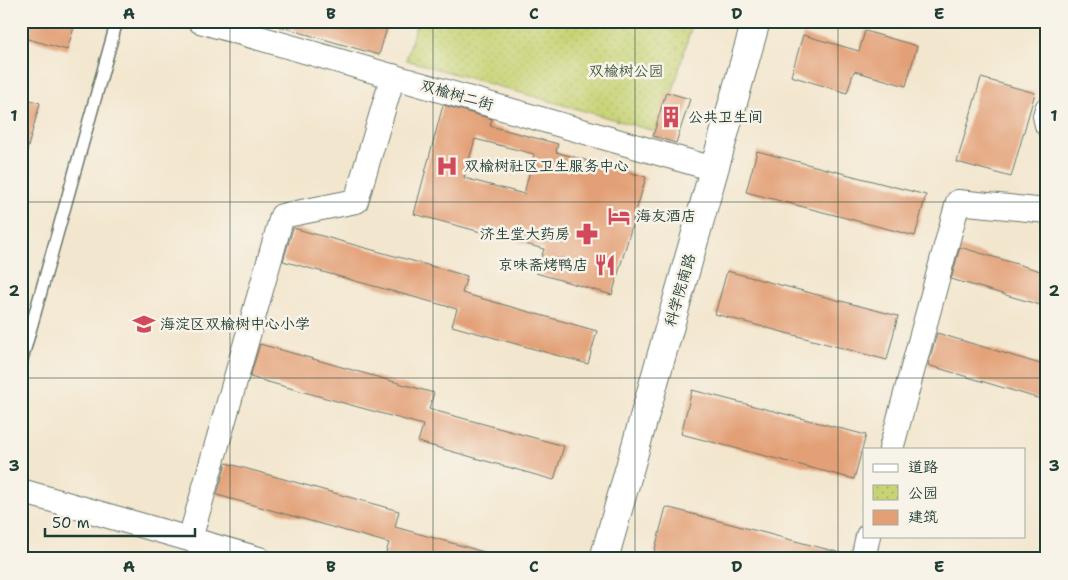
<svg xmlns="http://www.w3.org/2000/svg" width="1068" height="580" viewBox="0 0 1068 580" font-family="'Shantell Sans','LXGW WenKai TC',sans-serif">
	<defs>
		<pattern id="park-dots" width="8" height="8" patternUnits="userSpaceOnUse" patternTransform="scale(1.25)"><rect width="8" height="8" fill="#c7d375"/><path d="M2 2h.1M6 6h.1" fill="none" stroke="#aab666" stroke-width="1.8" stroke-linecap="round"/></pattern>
	</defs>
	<rect width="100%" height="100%" fill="#f7f3e8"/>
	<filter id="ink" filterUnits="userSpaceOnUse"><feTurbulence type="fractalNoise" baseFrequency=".02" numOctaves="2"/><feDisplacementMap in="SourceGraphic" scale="10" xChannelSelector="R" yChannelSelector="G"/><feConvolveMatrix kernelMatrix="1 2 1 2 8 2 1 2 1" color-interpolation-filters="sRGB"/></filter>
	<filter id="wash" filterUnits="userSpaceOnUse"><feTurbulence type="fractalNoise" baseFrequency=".0096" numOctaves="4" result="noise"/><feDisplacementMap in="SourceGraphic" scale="20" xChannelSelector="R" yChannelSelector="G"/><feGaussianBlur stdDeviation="1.12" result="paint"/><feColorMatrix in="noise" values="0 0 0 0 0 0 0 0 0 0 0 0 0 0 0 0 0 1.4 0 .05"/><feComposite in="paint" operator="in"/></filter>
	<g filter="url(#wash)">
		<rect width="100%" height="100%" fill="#f3e6ce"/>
		<path fill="url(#park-dots)" stroke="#738854" d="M 417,21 L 693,21 L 661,133 L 406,60 Z"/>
		<g id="blocks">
			<path fill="#e3a077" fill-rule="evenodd" d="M 21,21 L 76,21 L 67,50 L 21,37 Z
				M 279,21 L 389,21 L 379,55 L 278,26 Z
				M 865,31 L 917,46 L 906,86 L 854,71 L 847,93 L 791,76 L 803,35 L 859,51 Z
				M 981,78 L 1035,93 L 1011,177 L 957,162 Z
				M 666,92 L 690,99 L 676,143 L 653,136 Z
				M 21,97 L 40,103 L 26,154 L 21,153 Z
				M 443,105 L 492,119 L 490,126 L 558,144 L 556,152 L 646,177 L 612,295 L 536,273 L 544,249 L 414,214 ZM 475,139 L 534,154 L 524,194 L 464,178 Z
				M 757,151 L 926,195 L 915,236 L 746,192 Z
				M 293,228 L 467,276 L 462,293 L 597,331 L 588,364 L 452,326 L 457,309 L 283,261 Z
				M 960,247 L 1047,273 L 1047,307 L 951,279 Z
				M 727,271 L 898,316 L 887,360 L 715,314 Z
				M 937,333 L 1047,366 L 1047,401 L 928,365 Z
				M 260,344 L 434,393 L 429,409 L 564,446 L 554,480 L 418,442 L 423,425 L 250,377 Z
				M 692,390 L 866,435 L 854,479 L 681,434 Z
				M 226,463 L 399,511 L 395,527 L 491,554 L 490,559 L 384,559 L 389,543 L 217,495 Z
				M 666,507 L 841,553 L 840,559 L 674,559 L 654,553 Z"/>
		</g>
	</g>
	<g filter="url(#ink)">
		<use href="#blocks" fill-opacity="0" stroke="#69786a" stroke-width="1"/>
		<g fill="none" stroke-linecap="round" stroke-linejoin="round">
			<g stroke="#69786a" stroke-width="14">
				<path id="service" d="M 21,363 L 117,21"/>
			</g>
			<g stroke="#69786a" stroke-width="26">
				<path id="minor" d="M 200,21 L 714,169
					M 1047,109 L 1045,116 L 1047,125
					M 891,449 L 958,202 L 1047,211
					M 21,491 L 259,559
					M 190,539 L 282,216 L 356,201 L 393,76
					M 863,559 L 868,536"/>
			</g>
			<g stroke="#69786a" stroke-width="30">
				<path id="tertiary" d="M 604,559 L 756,21"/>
			</g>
			<use href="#service" stroke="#fff" stroke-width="11"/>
			<use href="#minor" stroke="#fff" stroke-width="24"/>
			<use href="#tertiary" stroke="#fff" stroke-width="28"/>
		</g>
	</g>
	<path fill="none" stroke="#1f3d34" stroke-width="1" stroke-opacity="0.55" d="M 230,21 L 230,559M 433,21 L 433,559M 635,21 L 635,559M 838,21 L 838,559M 21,202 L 1047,202M 21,378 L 1047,378"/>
	<defs>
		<g id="building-bare" transform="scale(1.725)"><path d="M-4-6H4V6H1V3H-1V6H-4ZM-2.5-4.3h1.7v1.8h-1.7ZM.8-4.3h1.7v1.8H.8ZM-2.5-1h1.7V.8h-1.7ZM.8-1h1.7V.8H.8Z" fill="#d1495b" stroke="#f7f3e8" stroke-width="2.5" paint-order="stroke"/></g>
		<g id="hospital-bare" transform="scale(1.725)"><path d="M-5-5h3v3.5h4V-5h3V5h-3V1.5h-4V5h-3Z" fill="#d1495b" stroke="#f7f3e8" stroke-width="2.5" paint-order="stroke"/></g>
		<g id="hotel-bare" transform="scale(1.725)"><path d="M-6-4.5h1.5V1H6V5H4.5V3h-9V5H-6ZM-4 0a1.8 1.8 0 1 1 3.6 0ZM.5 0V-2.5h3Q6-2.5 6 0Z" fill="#d1495b" stroke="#f7f3e8" stroke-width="2.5" paint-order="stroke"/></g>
		<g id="pharmacy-bare" transform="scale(1.725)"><path d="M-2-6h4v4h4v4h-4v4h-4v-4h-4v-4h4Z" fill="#d1495b" stroke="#f7f3e8" stroke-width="2.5" paint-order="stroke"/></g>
		<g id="restaurant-bare" transform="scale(1.725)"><path d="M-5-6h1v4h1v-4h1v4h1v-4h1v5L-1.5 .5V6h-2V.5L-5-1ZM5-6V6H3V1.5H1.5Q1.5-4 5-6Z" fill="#d1495b" stroke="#f7f3e8" stroke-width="2.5" paint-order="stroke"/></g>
		<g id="school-bare" transform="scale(1.725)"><path d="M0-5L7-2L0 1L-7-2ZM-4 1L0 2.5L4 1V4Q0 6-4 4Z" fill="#d1495b" stroke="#f7f3e8" stroke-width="2.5" paint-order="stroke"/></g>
	</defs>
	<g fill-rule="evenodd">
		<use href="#building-bare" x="671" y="117"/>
		<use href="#hospital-bare" x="447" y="166"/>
		<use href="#hotel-bare" x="619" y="216"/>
		<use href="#pharmacy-bare" x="587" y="234"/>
		<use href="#restaurant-bare" x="605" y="265"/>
		<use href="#school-bare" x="144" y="324"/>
	</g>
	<g text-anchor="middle" stroke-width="5" stroke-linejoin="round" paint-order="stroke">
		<g font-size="15" fill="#415b41" stroke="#f7f3e8">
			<text x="626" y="76">双榆树公园</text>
		</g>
		<g font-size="15" fill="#1f3d34" stroke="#f7f3e8">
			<text transform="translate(457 95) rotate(16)" y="5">双榆树二街</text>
			<text transform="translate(680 290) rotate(-74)" y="5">科学院南路</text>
		</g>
		<g font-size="15" fill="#1f3d34" stroke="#f7f3e8" text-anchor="start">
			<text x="688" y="122">公共卫生间</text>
			<text x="464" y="171">双榆树社区卫生服务中心</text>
			<text x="636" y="221">海友酒店</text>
			<text x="570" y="239" text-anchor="end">济生堂大药房</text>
			<text x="588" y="270" text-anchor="end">京味斋烤鸭店</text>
			<text x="160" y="329">海淀区双榆树中心小学</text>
		</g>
	</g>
	<rect width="1068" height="580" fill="none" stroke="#f7f3e8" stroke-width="55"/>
	<rect x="863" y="448" width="162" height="90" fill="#f7f3e8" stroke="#a1aaa0"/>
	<rect x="873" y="464" width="25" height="8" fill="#ffffff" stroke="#a1aaa0"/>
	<text x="908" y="472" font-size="15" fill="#1f3d34">道路</text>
	<rect x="873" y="485" width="25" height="15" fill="url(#park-dots)" stroke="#a1aaa0"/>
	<text x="908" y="498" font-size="15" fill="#1f3d34">公园</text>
	<rect x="873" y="510" width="25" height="15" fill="#e3a077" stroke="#a1aaa0"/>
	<text x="908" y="522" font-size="15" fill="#1f3d34">建筑</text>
	<path d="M45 528v8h150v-8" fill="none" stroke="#1f3d34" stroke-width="2.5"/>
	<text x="52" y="528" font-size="15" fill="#1f3d34" stroke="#f7f3e8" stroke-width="4" paint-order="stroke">50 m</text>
	<rect x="28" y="28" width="1012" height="524" fill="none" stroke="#1f3d34" stroke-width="2"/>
	<g font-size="16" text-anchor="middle" font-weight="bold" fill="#1f3d34">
		<text x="129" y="19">A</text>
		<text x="331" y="19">B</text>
		<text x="534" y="19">C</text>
		<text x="737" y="19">D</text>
		<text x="939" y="19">E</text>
		<text x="14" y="121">1</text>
		<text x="1054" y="121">1</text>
		<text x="14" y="296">2</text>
		<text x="1054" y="296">2</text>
		<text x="14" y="471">3</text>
		<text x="1054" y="471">3</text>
		<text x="129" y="572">A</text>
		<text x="331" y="572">B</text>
		<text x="534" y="572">C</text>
		<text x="737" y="572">D</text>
		<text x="939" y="572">E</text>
	</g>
</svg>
